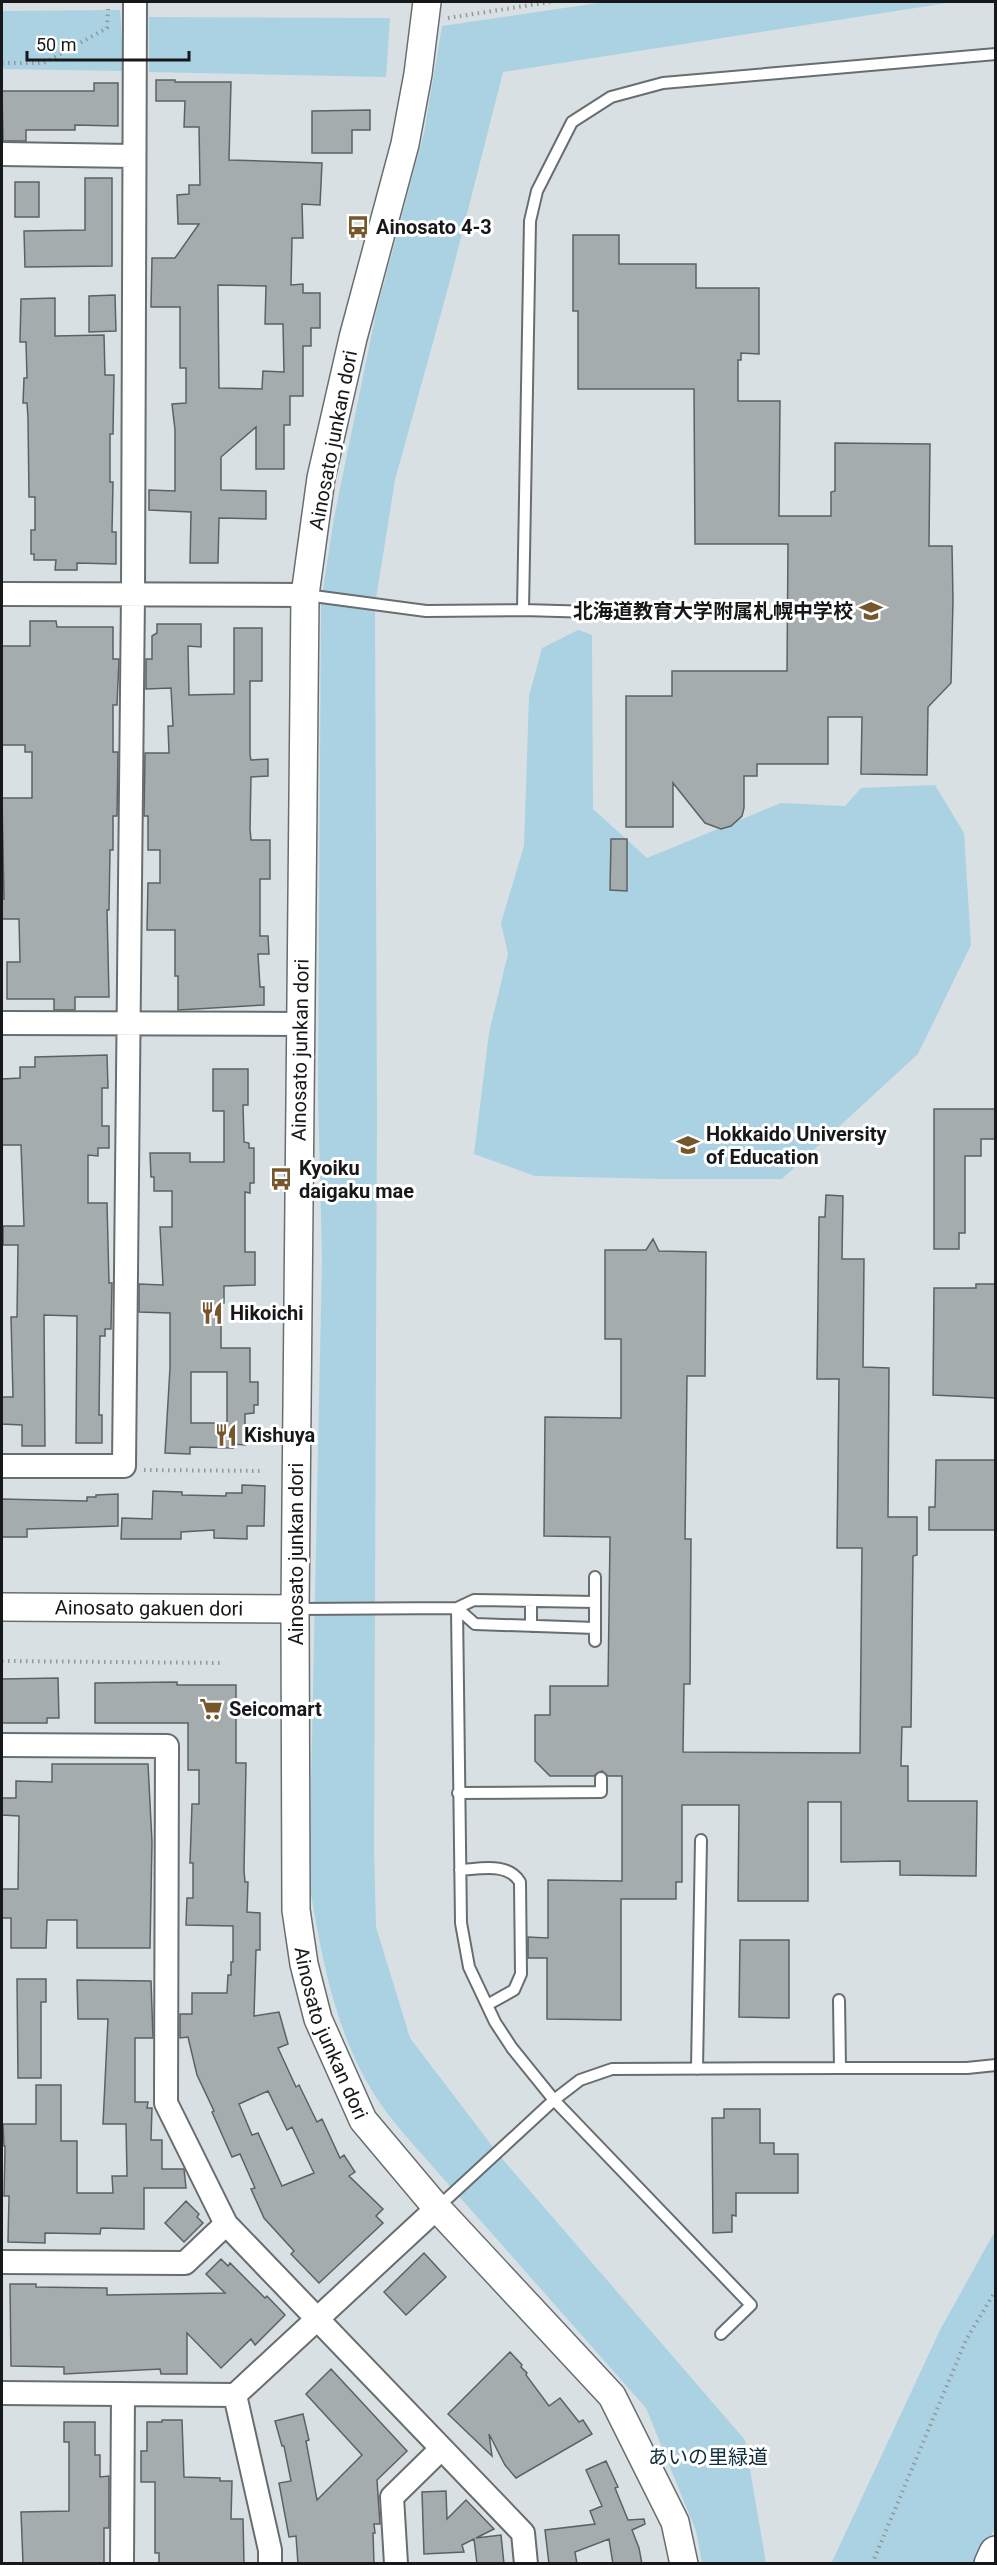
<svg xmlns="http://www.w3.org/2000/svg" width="997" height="2565" viewBox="0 0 997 2565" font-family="Roboto,'Noto Sans JP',sans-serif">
	<rect width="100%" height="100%" fill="#d9e0e3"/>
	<path fill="#aad2e2" d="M 605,2 L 954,2 L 503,72 L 451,277 L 395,480 L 375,605 L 377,1114 L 374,1847 L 376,1927 L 410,2038 L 499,2155 L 745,2440 L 766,2563 L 702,2563 L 696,2531 L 646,2408 L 411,2142 C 401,2130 391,2119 382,2106 C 336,2040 322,1960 309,1882 L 322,1259 L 318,1094 L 321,602 L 334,518 L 376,313 L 424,133 L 442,26 Z
		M 120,10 L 124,71 L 2,69 L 2,11 Z
		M 149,17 L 390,18 L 386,77 L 149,72 Z
		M 578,630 L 592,635 L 593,809 L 647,858 L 781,803 L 845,806 L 861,788 L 935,785 L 964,833 L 971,945 L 918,1054 L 782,1179 L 663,1179 L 535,1176 L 474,1154 L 489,1033 L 508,954 L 501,923 L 524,846 L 529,696 L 542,648 Z
		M 995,2231 L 996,2525 L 979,2563 L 831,2564 L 940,2330 Z"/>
	<path fill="#a5acae" stroke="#5c6264" stroke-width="1.5" fill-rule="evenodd" d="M 156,80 L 175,80 L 175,82 L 231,82 L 229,160 L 322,163 L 320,205 L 302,204 L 303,238 L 292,238 L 291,285 L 303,284 L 303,293 L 320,293 L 320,328 L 311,328 L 311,346 L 303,346 L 303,396 L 290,396 L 290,425 L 284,425 L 284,469 L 256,469 L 256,427 L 221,457 L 221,490 L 266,491 L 266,519 L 219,518 L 218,563 L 190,563 L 191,512 L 149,510 L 149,490 L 175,491 L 175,430 L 172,404 L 186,403 L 186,368 L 180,368 L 180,307 L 151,307 L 152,258 L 175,258 L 199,224 L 178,224 L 177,195 L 189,194 L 189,185 L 200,185 L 199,127 L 184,127 L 185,101 L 156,101 ZM 218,285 L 266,286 L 265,324 L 283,324 L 284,372 L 263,371 L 262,389 L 219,388 Z
		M 94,83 L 118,83 L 118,126 L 75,125 L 75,130 L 26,130 L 26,141 L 3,141 L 2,91 L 94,91 Z
		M 370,110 L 370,130 L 352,130 L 352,153 L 312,153 L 312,111 Z
		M 85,178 L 112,178 L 112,266 L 25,267 L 24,231 L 85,230 Z
		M 15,182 L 39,182 L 39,217 L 15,217 Z
		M 573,235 L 619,235 L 619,264 L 696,264 L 696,288 L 759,288 L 759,354 L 741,353 L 741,360 L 738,360 L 738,401 L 780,401 L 779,516 L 831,516 L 831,492 L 835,491 L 835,443 L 930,444 L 929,546 L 952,546 L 953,601 L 951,683 L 928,707 L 927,775 L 861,774 L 862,717 L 828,717 L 828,764 L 757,764 L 757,776 L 744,776 L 744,808 L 742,816 L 731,826 L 721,829 L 705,823 L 673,783 L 673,827 L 626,827 L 626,696 L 672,696 L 672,671 L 787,671 L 788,544 L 695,544 L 694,389 L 578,389 L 578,311 L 573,311 Z
		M 115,295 L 116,331 L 89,332 L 89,296 Z
		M 55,298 L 55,336 L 104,335 L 105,375 L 114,375 L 113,434 L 110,434 L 110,482 L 113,482 L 112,532 L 116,532 L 116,564 L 77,563 L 77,570 L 55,570 L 56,560 L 34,560 L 34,554 L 31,554 L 31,530 L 35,530 L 35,497 L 29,497 L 28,418 L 27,403 L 23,403 L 24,378 L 27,378 L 26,342 L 20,342 L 21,299 Z
		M 30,621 L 56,621 L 57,627 L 113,627 L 113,659 L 119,659 L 117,705 L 113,705 L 113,752 L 118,752 L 117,816 L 113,816 L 113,850 L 110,850 L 109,910 L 107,910 L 109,997 L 75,997 L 75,1010 L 54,1010 L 54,999 L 7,999 L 7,962 L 20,962 L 19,919 L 2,919 L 2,899 L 4,899 L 2,798 L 32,798 L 32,752 L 25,752 L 25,745 L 2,745 L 2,646 L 30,646 Z
		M 157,624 L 201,624 L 201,647 L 188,646 L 189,695 L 234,694 L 234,628 L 262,628 L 262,681 L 250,681 L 250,755 L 251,760 L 268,759 L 268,776 L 251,777 L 250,829 L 251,840 L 270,840 L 270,879 L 260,879 L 260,936 L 268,936 L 269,954 L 258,954 L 260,987 L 264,987 L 264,1005 L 178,1010 L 178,976 L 175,976 L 175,930 L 147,930 L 148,883 L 160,883 L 160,850 L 148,850 L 148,816 L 144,816 L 145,753 L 169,753 L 168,726 L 173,726 L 171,688 L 146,689 L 146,659 L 152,659 L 152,636 L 157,633 Z
		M 611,839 L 627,839 L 627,891 L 610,890 Z
		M 107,1055 L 108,1088 L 102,1088 L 102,1126 L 109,1126 L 109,1148 L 98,1148 L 98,1156 L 88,1155 L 88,1203 L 107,1203 L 109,1283 L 112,1283 L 111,1329 L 105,1329 L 105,1336 L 100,1336 L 99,1415 L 102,1415 L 102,1443 L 76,1443 L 77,1316 L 44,1315 L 45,1446 L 22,1446 L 22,1425 L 2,1424 L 2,1397 L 13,1397 L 11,1317 L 17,1317 L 18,1245 L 3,1245 L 3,1226 L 24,1226 L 21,1145 L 2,1145 L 2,1079 L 20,1078 L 20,1067 L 35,1067 L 35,1057 Z
		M 213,1069 L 248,1069 L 248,1105 L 243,1105 L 244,1142 L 249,1143 L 249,1148 L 254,1148 L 254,1183 L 250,1183 L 250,1193 L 245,1192 L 245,1252 L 255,1252 L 255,1285 L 224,1286 L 224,1303 L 221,1303 L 221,1348 L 250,1348 L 250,1382 L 258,1382 L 258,1405 L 254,1405 L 254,1413 L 245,1414 L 245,1445 L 233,1444 L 233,1448 L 190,1447 L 190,1454 L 165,1453 L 170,1368 L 170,1313 L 139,1312 L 139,1284 L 163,1285 L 160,1227 L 172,1227 L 172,1191 L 154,1191 L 154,1177 L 151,1177 L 150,1153 L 190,1153 L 190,1162 L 224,1162 L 224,1111 L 213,1111 ZM 191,1372 L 227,1372 L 227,1423 L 191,1423 Z
		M 934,1109 L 996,1109 L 996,1139 L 981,1139 L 981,1156 L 965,1156 L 965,1233 L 959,1233 L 959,1249 L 934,1249 Z
		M 826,1195 L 843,1196 L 842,1259 L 864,1259 L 863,1367 L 889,1368 L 888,1517 L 917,1517 L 917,1555 L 913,1556 L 911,1727 L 902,1727 L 901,1766 L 908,1766 L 908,1801 L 977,1801 L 976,1876 L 900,1875 L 900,1861 L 841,1862 L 841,1802 L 808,1802 L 808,1901 L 738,1901 L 739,1805 L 682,1805 L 682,1882 L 676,1882 L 676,1899 L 621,1899 L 621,2020 L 547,2019 L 547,1958 L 528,1958 L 528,1937 L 548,1938 L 548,1880 L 622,1881 L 622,1776 L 608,1776 L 602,1771 L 594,1776 L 550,1776 L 535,1761 L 535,1715 L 550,1715 L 550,1686 L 608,1686 L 610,1537 L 544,1536 L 545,1417 L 621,1418 L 621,1339 L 605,1339 L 605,1250 L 646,1250 L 653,1239 L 659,1251 L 706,1252 L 705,1376 L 687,1376 L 685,1539 L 691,1539 L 690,1684 L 684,1684 L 683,1752 L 860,1753 L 862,1548 L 837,1548 L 839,1379 L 817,1379 L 819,1217 L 825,1217 Z
		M 976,1284 L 996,1284 L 996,1398 L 933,1395 L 934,1288 L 976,1288 Z
		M 936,1460 L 996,1460 L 996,1530 L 929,1530 L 929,1507 L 935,1507 Z
		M 242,1485 L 265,1486 L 264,1526 L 247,1526 L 247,1539 L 214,1538 L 214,1530 L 181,1532 L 181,1539 L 121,1539 L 122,1518 L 152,1519 L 153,1491 L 182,1492 L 182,1495 L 226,1496 L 226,1493 L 242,1493 Z
		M 118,1494 L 118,1526 L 27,1529 L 27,1537 L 2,1537 L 2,1499 L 87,1501 L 87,1497 L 96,1497 L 96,1495 Z
		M 58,1678 L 59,1718 L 47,1718 L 47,1723 L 2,1723 L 2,1679 Z
		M 177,1682 L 177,1685 L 236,1685 L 236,1763 L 246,1763 L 244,1871 L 245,1882 L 248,1882 L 247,1912 L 260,1913 L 260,1950 L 256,1950 L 254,2016 L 279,2012 L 288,2044 L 278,2048 L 296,2087 L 299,2085 L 317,2122 L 322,2119 L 340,2158 L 344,2155 L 355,2172 L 349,2176 L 383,2209 L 376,2216 L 383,2223 L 319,2283 L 291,2254 L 294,2251 L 264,2218 L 251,2189 L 255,2188 L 240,2154 L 232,2157 L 212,2112 L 214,2111 L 197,2075 L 188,2037 L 180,2038 L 180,2014 L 192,2014 L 192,1993 L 227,1993 L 228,1975 L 231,1975 L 231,1962 L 233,1962 L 233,1926 L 186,1925 L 187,1898 L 193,1898 L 193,1863 L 190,1863 L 192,1804 L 199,1804 L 199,1770 L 188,1770 L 188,1723 L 95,1723 L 95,1683 ZM 268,2091 L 287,2130 L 292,2127 L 314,2173 L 282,2186 L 258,2133 L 252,2135 L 239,2104 Z
		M 52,1764 L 148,1764 L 152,1842 L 150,1948 L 77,1948 L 77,1920 L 47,1920 L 46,1948 L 11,1948 L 11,1918 L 2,1918 L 2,1889 L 18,1889 L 19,1816 L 2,1815 L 2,1798 L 16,1798 L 16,1781 L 52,1782 Z
		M 740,1940 L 789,1940 L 789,2018 L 739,2017 Z
		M 17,1979 L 46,1979 L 46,2002 L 41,2002 L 41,2078 L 18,2078 Z
		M 77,1980 L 151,1981 L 153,2038 L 135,2038 L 135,2102 L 148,2102 L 147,2108 L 152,2108 L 151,2140 L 162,2140 L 162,2169 L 184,2169 L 186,2188 L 144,2188 L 144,2229 L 101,2228 L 100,2234 L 45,2233 L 45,2243 L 8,2242 L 9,2196 L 4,2196 L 5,2146 L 4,2146 L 3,2124 L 36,2124 L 36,2085 L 61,2085 L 61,2141 L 77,2141 L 77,2193 L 113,2193 L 112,2176 L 127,2176 L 126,2124 L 103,2124 L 108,2019 L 78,2019 Z
		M 724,2109 L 760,2109 L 760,2143 L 774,2143 L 774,2154 L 798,2154 L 798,2193 L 736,2193 L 736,2216 L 732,2215 L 732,2232 L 713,2233 L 712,2118 L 724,2118 Z
		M 186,2201 L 199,2214 L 197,2217 L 203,2223 L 184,2242 L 165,2223 Z
		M 424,2253 L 446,2277 L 406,2315 L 384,2292 Z
		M 221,2259 L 228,2266 L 230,2263 L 265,2298 L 267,2296 L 285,2315 L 255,2345 L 251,2339 L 221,2368 L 187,2333 L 187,2374 L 161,2374 L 160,2369 L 64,2374 L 64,2367 L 11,2366 L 10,2284 L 36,2284 L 36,2287 L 107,2288 L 107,2295 L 225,2293 L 206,2274 Z
		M 510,2352 L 522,2365 L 521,2367 L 527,2373 L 526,2375 L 549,2406 L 560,2398 L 579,2422 L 583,2420 L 592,2434 L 516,2478 L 505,2465 L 489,2434 L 492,2456 L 448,2414 Z
		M 331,2369 L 407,2451 L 377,2480 L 380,2524 L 374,2524 L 375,2533 L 373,2533 L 374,2564 L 298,2564 L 296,2536 L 289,2537 L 279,2483 L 291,2481 L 284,2446 L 282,2446 L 275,2421 L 303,2414 L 309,2440 L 306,2441 L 317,2500 L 362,2455 L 306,2394 Z
		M 162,2420 L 182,2420 L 184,2477 L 220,2478 L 220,2481 L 232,2481 L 231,2519 L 243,2519 L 244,2564 L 159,2564 L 159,2553 L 155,2553 L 155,2482 L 141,2482 L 141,2451 L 147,2451 L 147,2422 L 162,2422 Z
		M 64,2422 L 95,2422 L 95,2455 L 100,2455 L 100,2477 L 109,2476 L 109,2528 L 104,2528 L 104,2564 L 23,2564 L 21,2512 L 69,2511 L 69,2442 L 64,2442 Z
		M 606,2461 L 618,2487 L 615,2488 L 628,2520 L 644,2519 L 645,2524 L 632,2530 L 639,2548 L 642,2564 L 613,2564 L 609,2539 L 575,2552 L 577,2564 L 549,2564 L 545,2530 L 595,2524 L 590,2511 L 602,2506 L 586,2470 Z
		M 446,2491 L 447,2519 L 466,2500 L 494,2529 L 476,2538 L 501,2535 L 504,2564 L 477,2564 L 474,2539 L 462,2545 L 464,2552 L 424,2554 L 422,2492 Z"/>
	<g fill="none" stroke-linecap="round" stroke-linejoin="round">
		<g stroke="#686e70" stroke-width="14">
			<path id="service" d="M 306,595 L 426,611 L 523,610 L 664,614
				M 523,610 L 530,221 L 537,191 L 572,122 L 611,97 L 663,83 L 996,54
				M 531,1601 L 531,1626
				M 457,1608 L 461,1923 L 469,1967 L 495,2022 L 512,2048 L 554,2100 L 751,2305 L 721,2334
				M 457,1608 L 475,1624 L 595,1628
				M 296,1609 L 457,1608 L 474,1600 L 595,1602
				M 595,1641 L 595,1577
				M 458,1793 L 601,1792 L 601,1778
				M 460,1870 C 480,1869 508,1862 520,1882 L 521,1974 L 514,1990 L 487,2005
				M 840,2068 L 967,2068 L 996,2065
				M 697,2069 L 701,1840
				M 437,2208 L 554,2100 L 580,2080 L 612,2069 L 840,2068 L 839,2000"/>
		</g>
		<g stroke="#686e70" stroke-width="26">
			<path id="minor" d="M 2,154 L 133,156
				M 2,594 L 305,595
				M 2,1023 L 301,1024
				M 2,1466 L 124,1466 L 133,594 L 135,2
				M 2,1745 L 167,1746 L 166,2103 L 226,2224 L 523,2533 L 526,2564
				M 2,2262 L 185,2263 L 226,2224
				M 2,2393 L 235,2395 L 437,2208
				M 235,2395 L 270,2550 L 270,2564
				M 122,2564 L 123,2394
				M 396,2564 L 392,2497 L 441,2449"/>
		</g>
		<g stroke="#686e70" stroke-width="30">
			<g id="tertiary">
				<path id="s1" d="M 427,2 L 418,74 L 405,144 L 353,338 L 321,478 L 305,595 L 295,1609 L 296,1910 L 304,1964 L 318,2019 L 363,2120 L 437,2208 L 612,2396 L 675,2522 L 684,2564"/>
				<path id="s2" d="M 2,1607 L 295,1609"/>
			</g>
		</g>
		<g stroke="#686e70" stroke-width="36">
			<path id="trunk" d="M 991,2564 L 996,2553"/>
		</g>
		<path stroke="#92989a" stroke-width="4" stroke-dasharray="1.5 4.5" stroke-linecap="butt" d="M 448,18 L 550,2
			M 2,63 L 44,63 L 107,28 L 108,9
			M 144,1470 L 264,1471
			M 2,1661 L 223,1663
			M 872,2564 L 966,2340 L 996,2290"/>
		<use href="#service" stroke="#fff" stroke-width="10"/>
		<use href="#minor" stroke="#fff" stroke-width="22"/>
		<use href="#tertiary" stroke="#fff" stroke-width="27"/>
		<use href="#trunk" stroke="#fff" stroke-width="33"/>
	</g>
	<defs>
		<g id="bus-bare" transform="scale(1.8)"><path d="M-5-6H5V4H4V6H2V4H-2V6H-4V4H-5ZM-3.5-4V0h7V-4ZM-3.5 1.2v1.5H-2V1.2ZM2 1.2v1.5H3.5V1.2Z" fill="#76572c" stroke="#fff" stroke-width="2.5" paint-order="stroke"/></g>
		<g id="school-bare" transform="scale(1.8)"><path d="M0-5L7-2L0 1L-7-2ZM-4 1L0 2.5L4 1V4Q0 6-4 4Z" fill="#76572c" stroke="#fff" stroke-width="2.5" paint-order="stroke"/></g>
		<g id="university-bare" transform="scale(1.8)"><path d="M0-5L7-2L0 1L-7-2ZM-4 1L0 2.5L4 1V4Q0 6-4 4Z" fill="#76572c" stroke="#fff" stroke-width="2.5" paint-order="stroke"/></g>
		<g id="restaurant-bare" transform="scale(1.8)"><path d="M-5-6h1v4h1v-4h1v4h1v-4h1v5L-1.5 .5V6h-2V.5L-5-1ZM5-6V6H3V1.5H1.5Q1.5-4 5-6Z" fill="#76572c" stroke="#fff" stroke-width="2.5" paint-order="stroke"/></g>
		<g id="supermarket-bare" transform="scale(1.8)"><path d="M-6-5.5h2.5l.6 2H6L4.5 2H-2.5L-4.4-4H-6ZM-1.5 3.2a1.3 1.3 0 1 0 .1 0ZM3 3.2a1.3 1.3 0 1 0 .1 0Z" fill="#76572c" stroke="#fff" stroke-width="2.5" paint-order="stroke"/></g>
	</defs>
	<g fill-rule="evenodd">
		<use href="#bus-bare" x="358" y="227"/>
		<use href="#school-bare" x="871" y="611"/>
		<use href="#university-bare" x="688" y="1145"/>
		<use href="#bus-bare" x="281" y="1179"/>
		<use href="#restaurant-bare" x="212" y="1313"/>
		<use href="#restaurant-bare" x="226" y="1435"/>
		<use href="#supermarket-bare" x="211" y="1709"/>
	</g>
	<g text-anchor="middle" stroke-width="6" stroke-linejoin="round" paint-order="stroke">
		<g font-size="20" font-weight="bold" fill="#161819" stroke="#fff" text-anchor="start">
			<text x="376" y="234">Ainosato 4-3</text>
			<text x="853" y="618" text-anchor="end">北海道教育大学附属札幌中学校</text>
			<text x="706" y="1141">Hokkaido University<tspan x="706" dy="23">of Education</tspan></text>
			<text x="299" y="1175">Kyoiku<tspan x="299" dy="23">daigaku mae</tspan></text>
			<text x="230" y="1320">Hikoichi</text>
			<text x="244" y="1442">Kishuya</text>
			<text x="229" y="1716">Seicomart</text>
		</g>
		<g font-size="20" fill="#161819" stroke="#fff">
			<text transform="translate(333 440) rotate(-79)" y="7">Ainosato junkan dori</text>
			<text transform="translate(300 1050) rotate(-89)" y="7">Ainosato junkan dori</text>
			<text transform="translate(296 1554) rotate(-90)" y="7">Ainosato junkan dori</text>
			<text dy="7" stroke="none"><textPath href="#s2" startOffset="147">Ainosato gakuen dori</textPath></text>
			<text dy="7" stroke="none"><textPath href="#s1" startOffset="2050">Ainosato junkan dori</textPath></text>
		</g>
		<g font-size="20" fill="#102e39" stroke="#fff">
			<text x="708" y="2464">あいの里緑道</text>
		</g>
	</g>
	<rect width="997" height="2565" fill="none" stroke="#161819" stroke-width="6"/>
	<path d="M27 51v9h162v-9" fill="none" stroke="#161819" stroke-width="3"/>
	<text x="36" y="51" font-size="18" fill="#161819" stroke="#ffffff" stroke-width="4.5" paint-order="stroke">50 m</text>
</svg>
